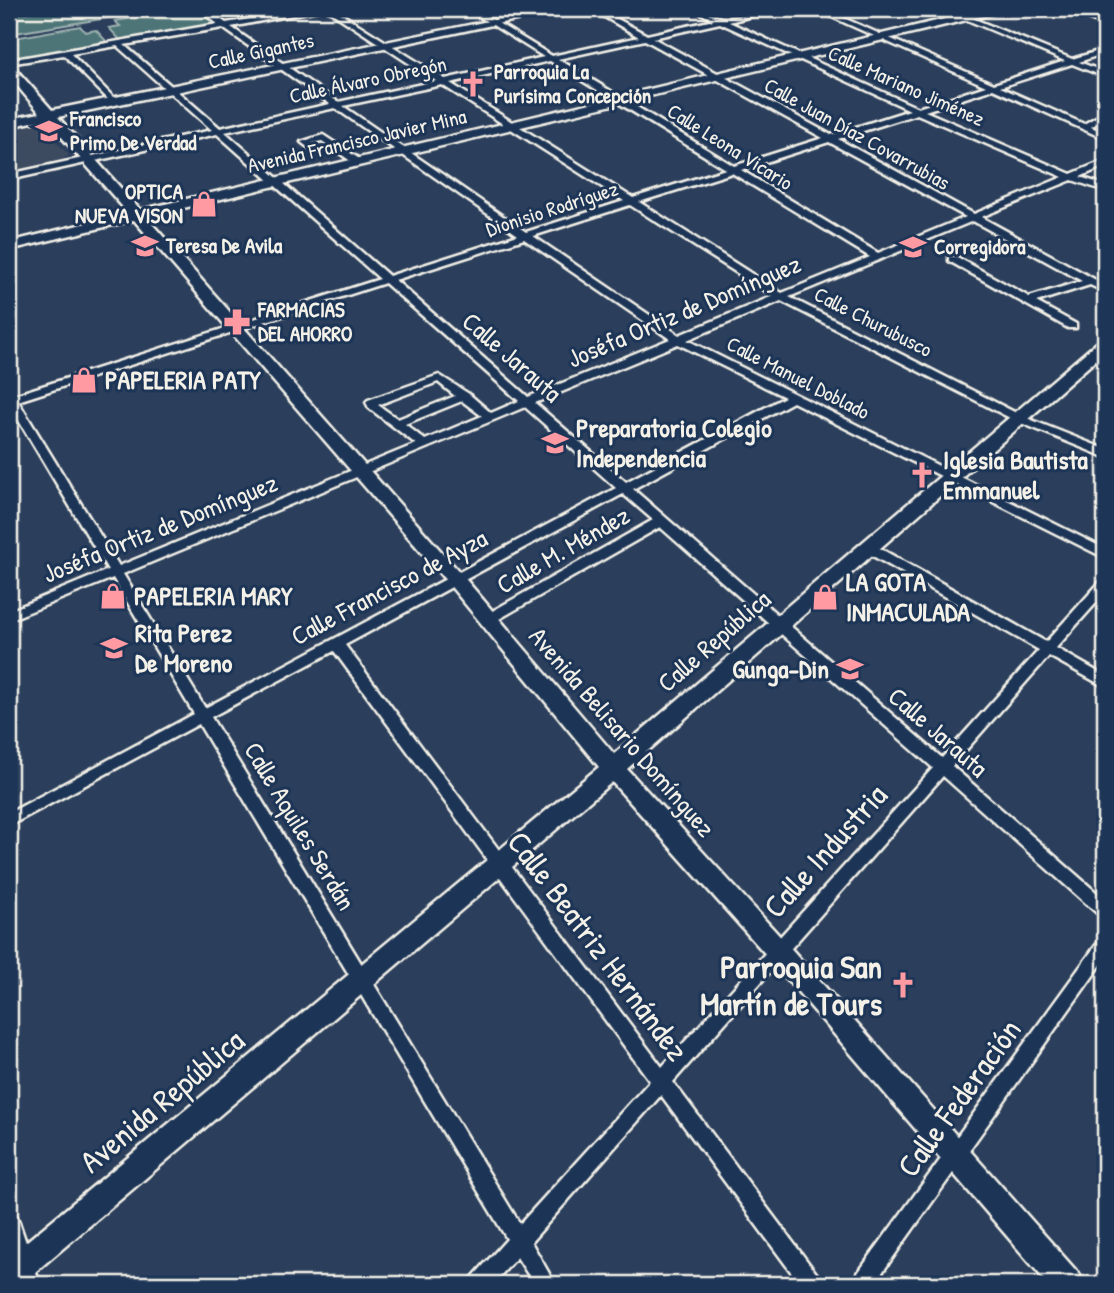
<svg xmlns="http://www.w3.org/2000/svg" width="1114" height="1293" viewBox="0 0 1114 1293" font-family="'Patrick Hand',sans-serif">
	<rect width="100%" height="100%" fill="#2b3f5c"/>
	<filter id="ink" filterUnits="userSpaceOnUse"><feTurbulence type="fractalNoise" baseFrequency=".0143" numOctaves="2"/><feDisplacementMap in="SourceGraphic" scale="14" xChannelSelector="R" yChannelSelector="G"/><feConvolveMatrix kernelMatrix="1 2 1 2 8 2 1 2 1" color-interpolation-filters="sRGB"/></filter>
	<g filter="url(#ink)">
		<path fill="#3c4c61" d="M 37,122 L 69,155 L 63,159 L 9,171 L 9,127 Z"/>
		<path fill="#4d7478" stroke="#a0b2b0" stroke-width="2" d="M 50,9 L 162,9 L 9,34 L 9,15 Z
			M 191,9 L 196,9 L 215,24 L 120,40 L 109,28 L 120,26 L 115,21 Z
			M 80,26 L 85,32 L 96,30 L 107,42 L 17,58 L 9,53 L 9,39 Z"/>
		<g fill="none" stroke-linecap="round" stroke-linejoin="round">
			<g stroke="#f4f1e8" stroke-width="5">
				<path id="street" d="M 198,9 L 205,9 L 226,23 L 310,9 L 324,9 L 231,27 L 338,102 L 436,81 L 326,9 L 334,9 L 445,79 L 544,57 L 467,9 L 475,9 L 552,56 L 639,37 L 591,9 L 599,9 L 647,35 L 714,20 L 692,9 C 703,9 713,18 724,18 C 742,19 761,9 779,9 L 729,22 L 918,108 L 986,86 L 814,9 L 823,9 L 994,84 L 1065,61 L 941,9 L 950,9 L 1072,59 L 1105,49 L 1105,53 L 1079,62 L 1105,72 L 1105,77 L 1072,64 L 1000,87 L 1084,124 L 1105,112 L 1105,118 L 1091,127 L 1105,133 L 1105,139 L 993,89 L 925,111 L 1071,174 L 1105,160 L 1105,166 L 1080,177 L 1105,185 L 1105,191 L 1072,180 L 981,217 L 1105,285 L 1105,292 L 1090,285 L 1036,302 L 1076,324 L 1076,328 L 1068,328 L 949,261 L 949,257 L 957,257 L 1029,297 L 1082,281 L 973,221 L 789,297 L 1024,417 L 1105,449 L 1105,457 L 1016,421 L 781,301 L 687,340 L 1105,549 L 1105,558 L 793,402 L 633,489 L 942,758 L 1039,650 L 864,551 L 863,548 L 864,545 L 874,545 L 1046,642 L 1100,582 L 1105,581 L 1105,593 L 1056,648 L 1105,676 L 1105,687 L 1049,656 L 952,766 L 1105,900 L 1105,916 L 1099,915 L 943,776 L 673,1082 L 819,1277 L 822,1284 L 800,1284 L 661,1095 L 531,1242 L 555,1284 L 534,1284 L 517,1257 L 493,1284 L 470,1284 L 473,1277 L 507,1239 L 199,724 L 9,826 L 9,813 L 194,714 L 113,578 L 9,620 L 9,611 L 108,570 L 9,404 L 9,392 L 14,395 L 380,279 L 217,134 L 9,180 L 9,174 L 212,130 L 117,46 L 71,54 L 116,100 L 116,104 L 113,104 L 64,55 L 9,64 L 9,60 L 218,24 ZM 720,23 L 910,110 L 831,135 L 653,38 ZM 223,28 L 330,104 L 220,128 L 124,45 ZM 645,40 L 823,138 L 734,166 L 558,59 ZM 550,61 L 726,169 L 633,198 L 450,83 ZM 442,85 L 624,201 L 526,232 L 343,106 ZM 335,108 L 518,235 L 389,276 L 225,132 ZM 917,114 L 1063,177 L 974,214 L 838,139 ZM 829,142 L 966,217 L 878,253 L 741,170 ZM 732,173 L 870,257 L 782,293 L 639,202 ZM 630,205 L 773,296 L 679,335 L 533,236 ZM 524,239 L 670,339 L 528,397 L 395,280 ZM 385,283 L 519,401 L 491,413 L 469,394 L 439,375 L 368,400 L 366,402 L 369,408 L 416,444 L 119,566 L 18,401 ZM 678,344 L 785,397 L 626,482 L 535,403 ZM 438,382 L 455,396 L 398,419 L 378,405 ZM 462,401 L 482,416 L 425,440 L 405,424 ZM 525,407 L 616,488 L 205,708 L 123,574 ZM 623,494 L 653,520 L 482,617 L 480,620 L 482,623 L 492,623 L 660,527 L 933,768 L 662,1067 L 345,645 ZM 334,651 L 650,1081 L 520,1224 L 211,717 Z
					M 1063,9 L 1073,9 L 1105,21 L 1105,25 Z
					M 22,82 L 26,84 L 25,86 L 9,88 L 9,84 Z
					M 323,135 L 361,160 L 361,164 L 355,164 L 322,141 L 312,143 L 318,149 L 314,152 L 301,142 Z
					M 1105,939 L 1105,959 L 874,1284 L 852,1284 L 855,1277 L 1099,941 Z
					M 9,1213 L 16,1215 L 19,1222 L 40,1284 L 20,1284 L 9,1251 Z"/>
			</g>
			<g stroke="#f4f1e8" stroke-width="5">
				<path id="secondary" d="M 548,9 L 568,9 L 58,117 L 140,210 L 987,9 L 1005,9 L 1000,12 L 146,217 L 462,575 L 614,754 L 1099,341 L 1105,339 L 1105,352 L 627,769 L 787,944 L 1079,1274 L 1084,1284 L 1048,1284 L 769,958 L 612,782 L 21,1284 L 9,1284 L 9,1256 L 599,767 L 448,583 L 134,220 L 9,250 L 9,242 L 128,213 L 46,119 L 9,127 L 9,119 L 40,113 L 9,76 L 9,65 L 13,66 L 52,110 Z"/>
			</g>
			<use href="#street" fill="#1d3557" fill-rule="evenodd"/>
			<use href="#secondary" fill="#1d3557" fill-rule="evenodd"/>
		</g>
	</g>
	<defs>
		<g id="church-bare" transform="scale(2.1)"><path d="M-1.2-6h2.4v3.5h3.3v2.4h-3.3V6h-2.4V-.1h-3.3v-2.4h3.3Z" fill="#ff9aa2" stroke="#1d3557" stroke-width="2.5" paint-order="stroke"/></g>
		<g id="school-bare" transform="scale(2.1)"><path d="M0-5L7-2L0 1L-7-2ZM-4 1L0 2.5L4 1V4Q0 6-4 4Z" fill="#ff9aa2" stroke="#1d3557" stroke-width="2.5" paint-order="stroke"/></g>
		<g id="shop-bare" transform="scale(2.1)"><path d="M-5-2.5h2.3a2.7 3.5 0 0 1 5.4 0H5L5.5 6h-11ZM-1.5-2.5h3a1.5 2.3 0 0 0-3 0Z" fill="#ff9aa2" stroke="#1d3557" stroke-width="2.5" paint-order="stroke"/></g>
		<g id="pharmacy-bare" transform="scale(2.1)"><path d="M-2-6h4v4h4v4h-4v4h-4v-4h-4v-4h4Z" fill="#ff9aa2" stroke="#1d3557" stroke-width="2.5" paint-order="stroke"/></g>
		<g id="university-bare" transform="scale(2.1)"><path d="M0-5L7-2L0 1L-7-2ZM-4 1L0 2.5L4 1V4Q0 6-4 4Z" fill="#ff9aa2" stroke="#1d3557" stroke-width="2.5" paint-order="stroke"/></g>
	</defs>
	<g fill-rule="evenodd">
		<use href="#church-bare" x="473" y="84"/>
		<use href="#school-bare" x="49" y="131"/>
		<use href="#shop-bare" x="204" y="204"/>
		<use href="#school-bare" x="145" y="246"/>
		<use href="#school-bare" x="913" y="247"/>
		<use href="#pharmacy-bare" x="237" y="322"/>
		<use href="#shop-bare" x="84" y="380"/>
		<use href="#university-bare" x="555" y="443"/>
		<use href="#church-bare" x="922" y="475"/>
		<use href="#shop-bare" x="113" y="596"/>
		<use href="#shop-bare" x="825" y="597"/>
		<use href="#school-bare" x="114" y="648"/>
		<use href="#school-bare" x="850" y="669"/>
		<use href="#church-bare" x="903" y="985"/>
	</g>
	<g text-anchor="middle" stroke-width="6" stroke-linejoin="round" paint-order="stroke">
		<g font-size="21" fill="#f4f1e8" stroke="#1d3557">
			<text transform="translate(261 51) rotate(-12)" y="7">Calle Gigantes</text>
			<text transform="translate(368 80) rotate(-12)" y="7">Calle Álvaro Obregón</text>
			<text transform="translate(906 86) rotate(24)" y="7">Calle Mariano Jiménez</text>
			<text transform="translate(857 134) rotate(29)" y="7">Calle Juan Díaz Covarrubias</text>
			<text transform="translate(357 141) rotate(-13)" y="7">Avenida Francisco Javier Mina</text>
			<text transform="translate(730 147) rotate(32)" y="7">Calle Leona Vicario</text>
			<text transform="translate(552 209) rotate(-18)" y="7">Dionisio Rodríguez</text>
			<text transform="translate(873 322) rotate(27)" y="7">Calle Churubusco</text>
			<text transform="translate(798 378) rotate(27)" y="7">Calle Manuel Doblado</text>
		</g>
		<g font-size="21" font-weight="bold" fill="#f4f1e8" stroke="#1d3557" text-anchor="start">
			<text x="494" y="79">Parroquia La<tspan x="494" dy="24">Purísima Concepción</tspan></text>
			<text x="70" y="126">Francisco<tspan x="70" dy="24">Primo De Verdad</tspan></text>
			<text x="183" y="199" text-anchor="end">OPTICA<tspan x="183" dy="24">NUEVA VISON</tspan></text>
			<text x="166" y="253">Teresa De Avila</text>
			<text x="934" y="254">Corregidora</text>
			<text x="258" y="317">FARMACIAS<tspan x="258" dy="24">DEL AHORRO</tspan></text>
		</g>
		<g font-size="26" fill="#f4f1e8" stroke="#1d3557">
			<text transform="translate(684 311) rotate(-23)" y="9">Joséfa Ortiz de Domínguez</text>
			<text transform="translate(512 357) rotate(41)" y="9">Calle Jarauta</text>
			<text transform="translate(160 528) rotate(-22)" y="9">Joséfa Ortiz de Domínguez</text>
			<text transform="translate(563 550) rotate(-30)" y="9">Calle M. Méndez</text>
			<text transform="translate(389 587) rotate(-28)" y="9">Calle Francisco de Ayza</text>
			<text transform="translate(714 641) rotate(-41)" y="9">Calle República</text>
			<text transform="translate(622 732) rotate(49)" y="9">Avenida Belisario Domínguez</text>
			<text transform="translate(938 732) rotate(41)" y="9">Calle Jarauta</text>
			<text transform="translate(300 826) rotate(59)" y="9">Calle Aquiles Serdán</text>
		</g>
		<g font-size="26" font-weight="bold" fill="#f4f1e8" stroke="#1d3557" text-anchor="start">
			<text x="105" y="389">PAPELERIA PATY</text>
			<text x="576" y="437">Preparatoria Colegio<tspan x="576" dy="30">Independencia</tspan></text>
			<text x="943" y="469">Iglesia Bautista<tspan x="943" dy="30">Emmanuel</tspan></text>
			<text x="846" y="591">LA GOTA<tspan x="846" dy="30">INMACULADA</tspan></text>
			<text x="134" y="605">PAPELERIA MARY</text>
			<text x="135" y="642">Rita Perez<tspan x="135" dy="30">De Moreno</tspan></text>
			<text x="829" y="678" text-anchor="end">Gunga-Din</text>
		</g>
		<g font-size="32" fill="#f4f1e8" stroke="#1d3557">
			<text transform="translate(825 851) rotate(-48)" y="11">Calle Industria</text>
			<text transform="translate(598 946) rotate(53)" y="11">Calle Beatriz Hernández</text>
			<text transform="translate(959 1098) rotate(-54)" y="11">Calle Federación</text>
			<text transform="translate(162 1101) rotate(-40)" y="11">Avenida República</text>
		</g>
		<g font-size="32" font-weight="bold" fill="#f4f1e8" stroke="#1d3557" text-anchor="end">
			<text x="882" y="978">Parroquia San<tspan x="882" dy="37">Martín de Tours</tspan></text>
		</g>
	</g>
	<rect width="1114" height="1293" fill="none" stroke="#1d3557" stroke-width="35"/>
	<rect x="18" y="18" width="1079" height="1258" fill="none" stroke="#f4f1e8" stroke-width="2.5" filter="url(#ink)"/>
</svg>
